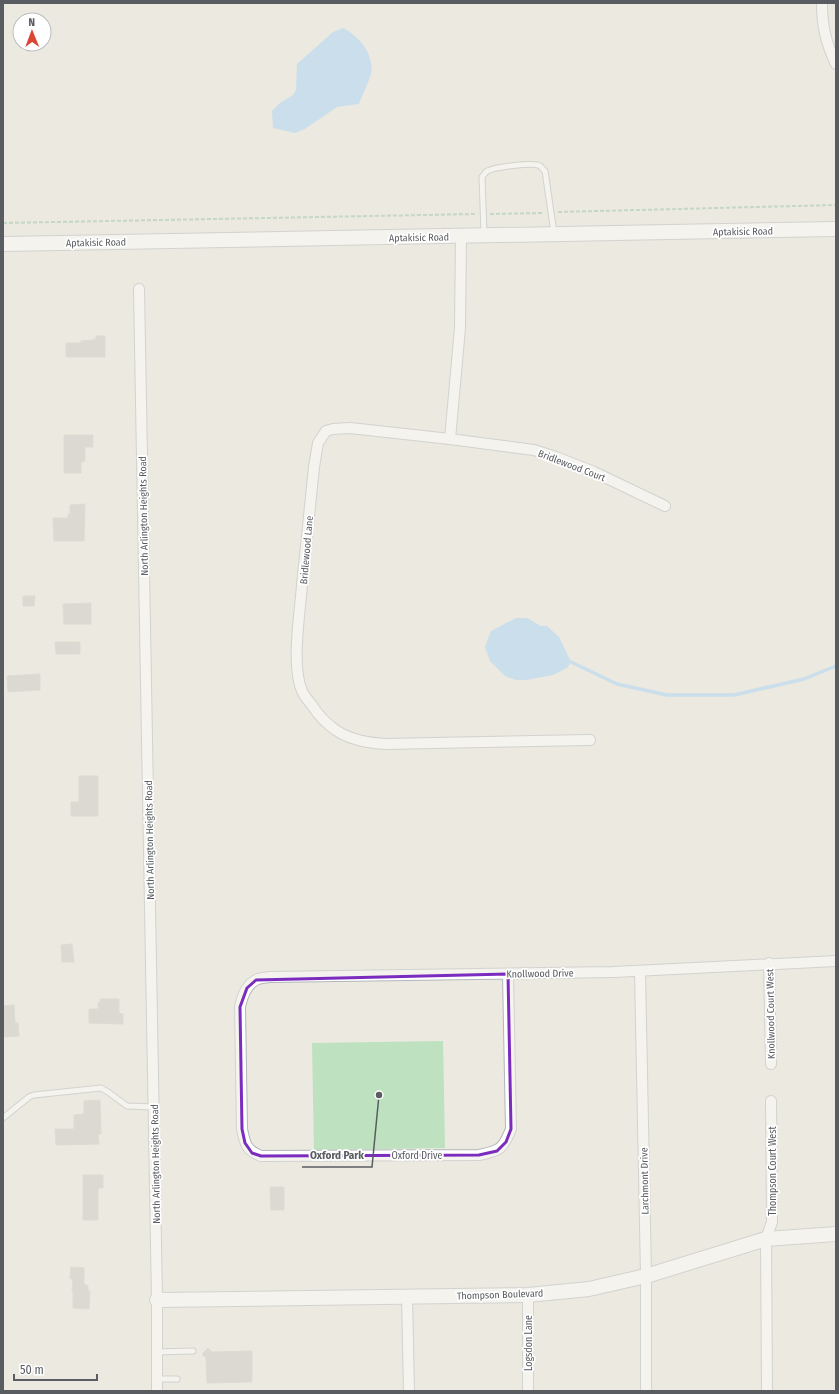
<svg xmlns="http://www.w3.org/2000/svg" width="839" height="1394" viewBox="0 0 839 1394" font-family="'Fira Sans Condensed',sans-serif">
	<rect width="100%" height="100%" fill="#ebe9e0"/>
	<path fill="#bee1bf" d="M 443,1041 L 445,1148 L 314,1150 L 312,1043 Z"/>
	<path fill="#a3d1f8" d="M 343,28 C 359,36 375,55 371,74 C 368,84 362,95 359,104 L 337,107 L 305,129 L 295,133 L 273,128 L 272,111 L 280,103 L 293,95 L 296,90 L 297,64 L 333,32 Z
		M 516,618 L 527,618 L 541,626 L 547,626 L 559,637 L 571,662 L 567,668 L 553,675 L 526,680 L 516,680 L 505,676 L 490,661 L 485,647 L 491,631 Z"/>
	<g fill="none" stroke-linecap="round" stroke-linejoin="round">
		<path stroke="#a3d1f8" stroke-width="3.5" d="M 571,662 L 617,684 L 667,695 L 734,695 L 804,679 L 836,666"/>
	</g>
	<path fill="#c8c5c0" stroke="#cfcabf" d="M 96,336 L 105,336 L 105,357 L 66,357 L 66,343 L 81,343 L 81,341 L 94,340 L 93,339 L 96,339 Z
		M 64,435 L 93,435 L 93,447 L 85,447 L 85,461 L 81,462 L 81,473 L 64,473 Z
		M 85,504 L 84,541 L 54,541 L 53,518 L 68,518 L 68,514 L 70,514 L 70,505 Z
		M 23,596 L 35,596 L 34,606 L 23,606 Z
		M 91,603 L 91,624 L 64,624 L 63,604 Z
		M 55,642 L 80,642 L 80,654 L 56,654 Z
		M 40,674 L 40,690 L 8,692 L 7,676 Z
		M 79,776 L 98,776 L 98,816 L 71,816 L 71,802 L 79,802 Z
		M 72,944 L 74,962 L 62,962 L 61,945 Z
		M 100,999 L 119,999 L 119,1013 L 123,1014 L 123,1024 L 89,1023 L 89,1009 L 98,1009 L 98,1002 L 100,1003 Z
		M 14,1005 L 15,1023 L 18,1023 L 19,1036 L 5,1037 L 4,1028 L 3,1028 L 3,1006 Z
		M 100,1100 L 101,1134 L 98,1134 L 99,1144 L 56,1145 L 55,1129 L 74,1129 L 74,1115 L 84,1114 L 84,1101 Z
		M 83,1175 L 103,1175 L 103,1188 L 98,1188 L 98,1220 L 83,1220 Z
		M 270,1187 L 284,1187 L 284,1210 L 271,1210 Z
		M 71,1267 L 84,1268 L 84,1284 L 88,1286 L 88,1291 L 90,1291 L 89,1309 L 73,1308 L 73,1291 L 72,1291 L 73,1279 L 70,1279 Z
		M 208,1348 L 212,1352 L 252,1351 L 252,1382 L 207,1383 L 206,1358 L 202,1354 Z"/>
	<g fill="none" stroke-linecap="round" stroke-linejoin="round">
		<g stroke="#b3b6ba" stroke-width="7">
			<path id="lane" d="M 484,234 L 482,177 C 483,176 485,173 486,172 C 491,167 534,162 540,166 C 542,167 543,170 545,171 L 554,233
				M 3,1118 L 29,1097 L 34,1095 L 101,1088 L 108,1092 L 127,1106 L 154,1107
				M 157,1352 L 193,1351
				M 157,1379 L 177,1379"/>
		</g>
		<g stroke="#b3b6ba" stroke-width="12">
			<path id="street" d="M 822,3 C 822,27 826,43 836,64
				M 139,289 L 157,1300 L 157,1391
				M 450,439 L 460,328 L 461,236
				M 590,740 L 385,744 C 351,742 330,733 311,704 C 308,700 304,696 302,691 C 291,666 300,613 302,585 C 306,546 310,506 314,467 L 318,443 L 326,431 L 333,429 L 350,428 L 450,439 L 534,450 L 556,457 L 594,472 L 665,506
				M 769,963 L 771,1064
				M 640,971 L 646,1276 L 646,1391
				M 508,974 L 511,1129 C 503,1149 500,1151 479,1155 L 261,1156 C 246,1150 245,1144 242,1129 L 240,1007 C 242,997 246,985 256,980 C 259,978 265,978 269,977 L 614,972 L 836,961
				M 528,1295 L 528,1391
				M 407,1296 L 409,1391
				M 767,1391 L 766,1239 L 772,1222 L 771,1101"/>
		</g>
		<g stroke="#b4b7bc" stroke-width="16">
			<path id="secondary" d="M 3,244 L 836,229
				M 157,1300 L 528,1295 L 589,1289 L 646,1276 L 766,1239 L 836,1234"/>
		</g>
		<path stroke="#98c1a5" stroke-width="2" stroke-dasharray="4 2" stroke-linecap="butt" d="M 558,212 L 836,205
			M 490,214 L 544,213
			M 3,223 L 476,214"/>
		<use href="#lane" stroke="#fff" stroke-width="5"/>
		<use href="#street" stroke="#fff" stroke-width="10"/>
		<use href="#secondary" stroke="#fff" stroke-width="14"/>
	</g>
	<path d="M0 0H839V1394H0ZM 508,974 L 511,1129 L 506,1142 L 497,1151 L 479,1155 L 261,1156 L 252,1153 L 245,1143 L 242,1129 L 240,1007 L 247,988 L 256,980 Z" fill="#ebe9e0" fill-opacity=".55" fill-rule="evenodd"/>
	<path fill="none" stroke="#7b2cbf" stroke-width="3" stroke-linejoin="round" d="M 508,974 L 511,1129 L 506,1142 L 497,1151 L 479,1155 L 261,1156 L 252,1153 L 245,1143 L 242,1129 L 240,1007 L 247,988 L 256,980 Z"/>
	<g text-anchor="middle" stroke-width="3.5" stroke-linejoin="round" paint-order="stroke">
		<g font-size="10" fill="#595c60" stroke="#fff">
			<text transform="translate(743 231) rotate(-1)" y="4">Aptakisic Road</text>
			<text transform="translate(419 237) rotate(-1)" y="4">Aptakisic Road</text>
			<text transform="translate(96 242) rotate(-1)" y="4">Aptakisic Road</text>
			<text transform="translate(572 465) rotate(21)" y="4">Bridlewood Court</text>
			<text transform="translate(143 516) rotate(-91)" y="4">North Arlington Heights Road</text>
			<text transform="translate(306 550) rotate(-85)" y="4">Bridlewood Lane</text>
			<text transform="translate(149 840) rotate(-91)" y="4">North Arlington Heights Road</text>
			<text transform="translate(540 973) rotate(-1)" y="4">Knollwood Drive</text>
			<text transform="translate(770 1014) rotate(-91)" y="4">Knollwood Court West</text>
			<text x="417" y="1159">Oxford Drive</text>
			<text transform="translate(155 1164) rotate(-91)" y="4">North Arlington Heights Road</text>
			<text transform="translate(772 1171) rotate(-90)" y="4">Thompson Court West</text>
			<text transform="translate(644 1181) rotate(-91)" y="4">Larchmont Drive</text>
			<text transform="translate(500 1294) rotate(-2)" y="4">Thompson Boulevard</text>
			<text transform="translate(528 1343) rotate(-90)" y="4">Logsdon Lane</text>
		</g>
	</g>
	<path fill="none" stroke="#595c60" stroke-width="1.5" d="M379 1095L372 1167H302"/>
	<circle fill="#595c60" stroke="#fff" stroke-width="1.5" cx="379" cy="1095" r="4"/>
	<g font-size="11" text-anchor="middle" font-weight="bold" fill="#595c60" stroke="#fff" stroke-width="3.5" stroke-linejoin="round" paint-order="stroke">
		<text x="337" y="1159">Oxford Park</text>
	</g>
	<rect width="839" height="1394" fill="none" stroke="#595c60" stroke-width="8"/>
	<g transform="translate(32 32) rotate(359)"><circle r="19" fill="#ffffff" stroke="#bdbebf"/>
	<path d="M0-3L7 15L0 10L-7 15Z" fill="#da4737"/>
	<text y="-6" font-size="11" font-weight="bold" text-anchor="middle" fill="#595c60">N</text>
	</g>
	<path d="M14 1374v6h83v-6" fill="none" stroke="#595c60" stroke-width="2"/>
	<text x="20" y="1374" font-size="12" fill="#595c60" stroke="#ffffff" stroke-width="3" paint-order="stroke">50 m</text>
</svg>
